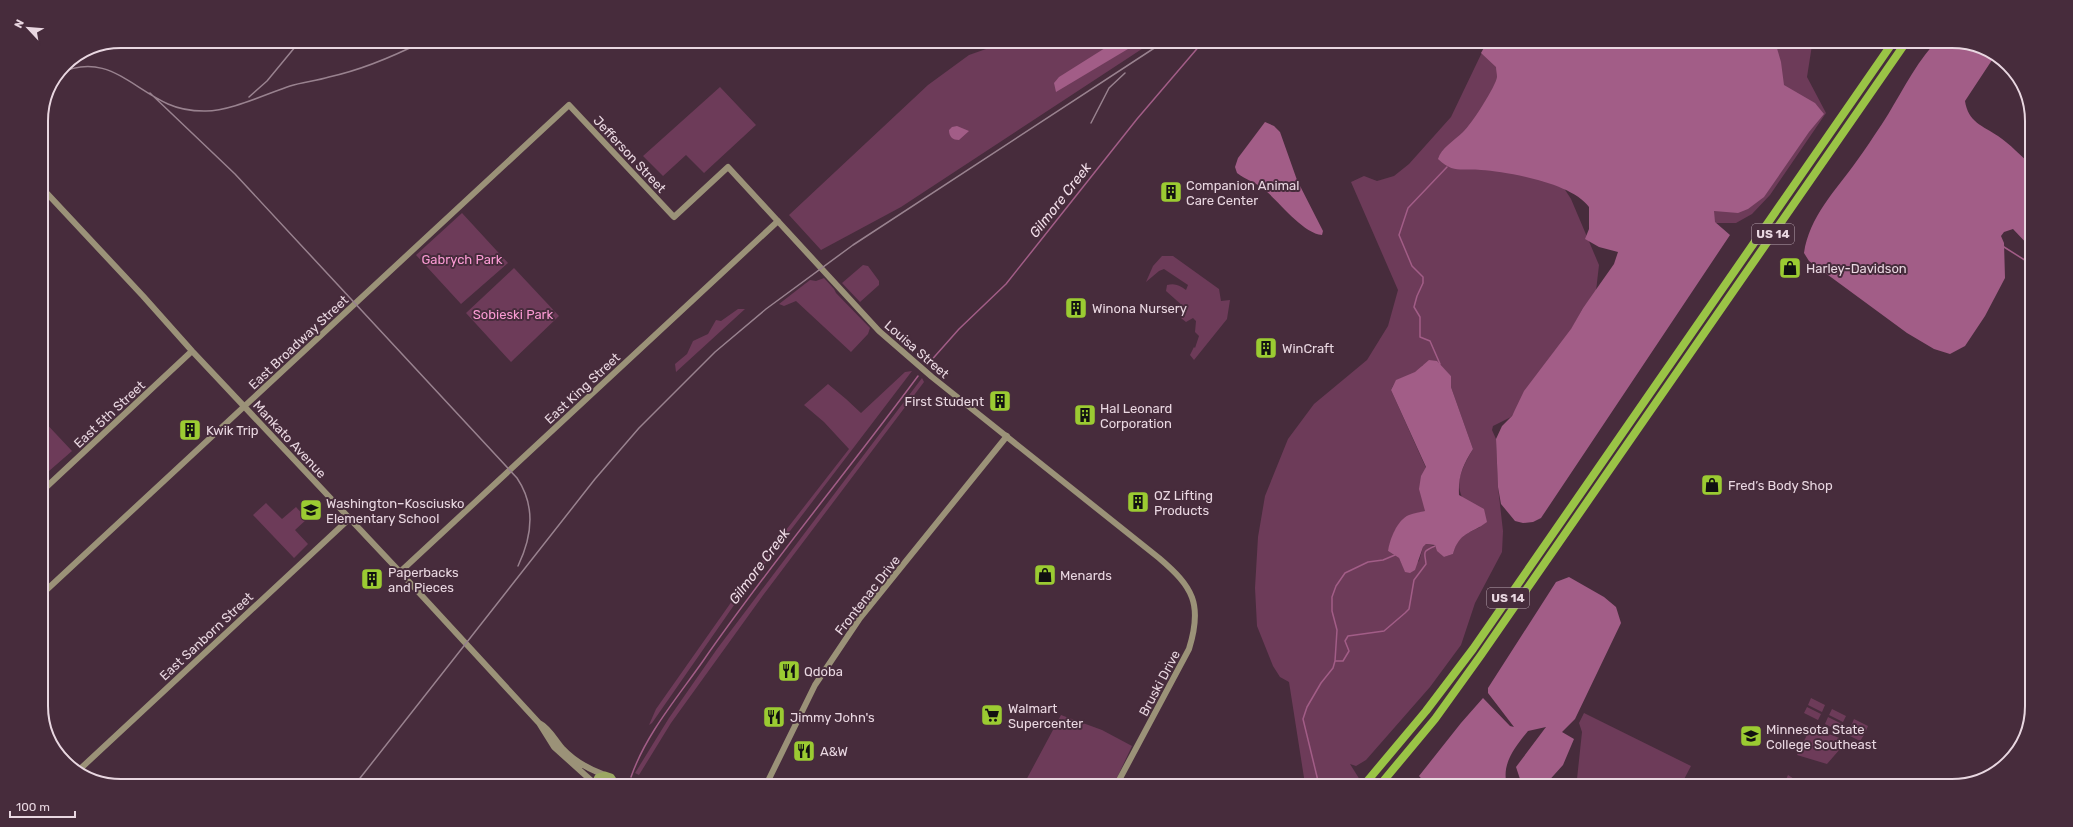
<svg xmlns="http://www.w3.org/2000/svg" width="2073" height="827" viewBox="0 0 2073 827" font-family="Rubik,sans-serif">
	<rect width="100%" height="100%" fill="#472c3c"/>
	<path fill="#6d3b59" fill-rule="evenodd" d="M 1003,43 L 1151,43 L 901,207 L 821,250 L 789,215 L 928,85 L 969,55 Z
		M 1486,44 L 1812,45 L 1807,77 L 1826,113 L 1770,195 L 1752,214 L 1736,223 L 1709,223 L 1560,182 L 1571,199 L 1599,265 L 1596,291 L 1583,308 L 1567,337 L 1554,352 L 1511,417 L 1493,426 L 1492,430 L 1496,439 L 1498,487 L 1503,531 L 1502,552 L 1475,603 L 1461,645 L 1430,687 L 1366,760 L 1356,766 L 1350,764 L 1360,780 L 1356,785 L 1305,784 L 1289,682 L 1280,677 L 1273,666 L 1257,626 L 1255,588 L 1258,537 L 1265,496 L 1288,439 L 1314,404 L 1367,360 L 1388,326 L 1398,290 L 1351,182 L 1364,176 L 1377,181 L 1394,176 L 1409,164 L 1451,117 ZM 1423,365 L 1443,368 L 1451,376 L 1451,387 L 1473,449 C 1450,488 1458,492 1480,527 C 1464,535 1457,537 1453,554 L 1444,557 L 1435,546 L 1426,544 L 1423,547 L 1419,561 L 1405,571 L 1399,558 L 1388,551 C 1396,525 1398,518 1425,511 C 1425,492 1416,488 1426,468 L 1391,390 C 1397,377 1399,380 1410,375 C 1416,373 1420,369 1423,365 Z
		M 720,87 L 756,125 L 704,173 L 686,155 L 663,176 L 643,156 Z
		M 462,213 L 508,263 L 461,304 L 416,255 Z
		M 1162,256 L 1173,256 L 1219,289 L 1221,301 L 1230,300 L 1227,319 L 1194,360 L 1190,355 L 1194,347 L 1195,348 L 1199,336 L 1195,332 L 1196,321 L 1193,318 L 1186,322 L 1181,318 L 1184,307 L 1166,291 L 1167,285 C 1175,283 1179,285 1186,290 L 1188,285 L 1164,269 L 1159,271 L 1146,282 L 1153,266 Z
		M 863,265 L 868,266 L 879,281 L 879,285 L 860,302 L 842,283 Z
		M 514,268 L 559,316 L 511,362 L 466,313 Z
		M 824,278 L 834,289 L 836,293 L 870,328 L 868,334 L 851,352 L 796,301 L 784,306 L 779,304 L 810,280 L 816,281 Z
		M 738,309 L 745,309 L 676,372 L 675,364 L 687,354 L 693,341 L 708,334 L 716,320 L 721,321 Z
		M 912,371 L 739,598 L 652,723 L 649,725 L 656,709 L 744,584 L 849,449 L 824,422 L 804,405 L 828,384 L 846,399 L 861,413 L 905,372 Z
		M 922,378 L 924,382 L 764,594 L 671,723 L 639,775 L 635,773 L 669,718 L 717,649 Z
		M 41,418 L 72,451 L 41,478 Z
		M 266,503 L 282,519 L 296,507 L 307,519 L 295,530 L 308,544 L 294,558 L 253,515 Z
		M 1811,698 L 1825,705 L 1822,712 L 1808,705 Z
		M 1807,707 L 1821,714 L 1818,720 L 1804,713 Z
		M 1832,709 L 1846,716 L 1843,722 L 1829,715 Z
		M 1584,713 L 1691,766 L 1681,785 L 1573,785 L 1577,779 L 1582,732 L 1579,723 Z
		M 1061,715 L 1102,730 L 1132,746 L 1114,784 L 1024,784 Z
		M 1828,717 L 1842,724 L 1839,731 L 1825,724 Z
		M 1854,719 L 1868,726 L 1865,733 L 1851,726 Z
		M 1811,727 L 1847,741 L 1827,764 L 1797,755 Z
		M 1850,728 L 1864,735 L 1860,741 L 1846,734 Z
		M 1788,775 L 1805,786 L 1783,786 Z"/>
	<path fill="#a25d87" d="M 1113,43 L 1138,43 L 1056,92 L 1054,83 L 1059,77 Z
		M 1486,44 L 1776,45 L 1781,62 L 1784,85 L 1815,103 L 1824,114 L 1809,132 L 1764,197 L 1748,209 L 1738,213 L 1714,211 L 1715,222 L 1730,235 L 1541,518 L 1533,522 L 1523,523 L 1515,521 L 1501,504 L 1498,487 L 1496,439 L 1502,426 L 1512,416 L 1524,391 L 1571,329 L 1583,308 L 1614,264 L 1618,252 L 1599,247 L 1585,239 L 1589,229 L 1589,207 C 1572,183 1509,172 1481,170 C 1461,168 1454,174 1438,159 C 1441,148 1455,140 1463,132 C 1471,125 1496,86 1497,77 C 1497,74 1496,70 1496,67 L 1481,53 Z
		M 1933,45 L 1978,45 L 1994,57 L 1965,101 C 1968,122 1983,126 1998,136 C 2010,144 2021,156 2031,165 L 2031,248 L 2013,229 L 2004,232 L 2001,236 L 2004,243 L 2005,278 L 1985,316 L 1965,346 L 1950,354 L 1934,349 L 1907,333 L 1809,261 L 1804,253 C 1809,217 1836,190 1856,162 C 1865,150 1873,137 1882,124 C 1899,98 1912,69 1933,45 Z
		M 1265,122 L 1274,126 L 1280,132 L 1297,180 L 1323,231 L 1322,235 C 1303,233 1280,203 1266,191 C 1258,183 1246,180 1237,173 L 1235,167 L 1238,158 Z
		M 957,126 L 969,131 L 959,140 C 953,140 949,137 949,130 L 952,127 Z
		M 1429,360 L 1437,361 L 1451,376 L 1451,387 L 1473,449 C 1463,465 1458,476 1459,495 L 1484,509 L 1487,522 C 1471,534 1459,532 1453,554 L 1444,557 L 1437,551 L 1435,545 L 1426,544 L 1423,547 L 1415,570 L 1410,573 L 1405,572 L 1399,558 L 1388,551 C 1390,539 1397,520 1409,515 C 1414,513 1420,512 1425,511 L 1419,489 L 1421,476 L 1426,467 L 1391,390 L 1396,380 L 1415,372 Z
		M 1569,577 L 1604,597 L 1616,607 L 1621,623 L 1575,719 L 1562,732 L 1574,739 L 1563,765 L 1545,785 L 1522,785 L 1516,767 L 1546,727 L 1528,731 C 1515,747 1501,764 1507,785 L 1427,785 L 1419,776 L 1461,723 L 1483,698 L 1510,726 L 1514,727 L 1488,693 L 1488,688 L 1556,582 Z"/>
	<g fill="none" stroke-linecap="round" stroke-linejoin="round">
		<path stroke="#a25d87" stroke-width="1.5" d="M 2004,247 L 2031,264
			M 928,364 L 959,329 L 1006,284 L 1137,119 L 1201,44
			M 1440,364 L 1430,341 L 1420,337 L 1420,317 L 1414,307 L 1417,296 L 1423,283 L 1423,277 L 1412,266 L 1399,235 L 1408,208 L 1447,167
			M 1335,661 L 1343,661 L 1349,651 L 1345,641 L 1348,636 L 1384,631 L 1405,613 L 1409,609 L 1414,580 L 1426,564 C 1425,552 1421,552 1435,546
			M 631,777 C 646,734 677,698 703,661 C 771,563 847,472 918,376
			M 1319,785 L 1303,719 L 1307,707 L 1321,683 L 1333,668 L 1335,661 L 1337,630 L 1332,611 L 1332,597 L 1336,586 L 1345,573 L 1368,562 L 1383,560 L 1395,555"/>
		<path stroke="#9b9278" stroke-width="6" d="M 41,189 L 42,188 L 143,296 L 192,351 L 400,572 L 539,723 C 549,728 555,740 562,748 C 574,761 588,769 605,775
			M 41,492 L 192,351
			M 400,572 L 778,221
			M 41,595 L 569,105 L 674,217 L 728,167 L 879,331 L 932,377 L 1159,558 C 1193,587 1203,604 1189,649 L 1117,784
			M 539,723 L 554,747 L 594,783
			M 53,743 L 76,768
			M 79,770 L 349,519
			M 767,783 L 815,685 L 860,618 L 1007,436"/>
		<path stroke="#9ba763" stroke-width="7" d="M 595,783 L 598,777 L 605,775 L 611,777 L 615,783"/>
		<path stroke="#9ac446" stroke-width="8" d="M 1364,785 L 1426,711 L 1473,649 L 1891,45
			M 1380,785 L 1435,719 L 1481,655 L 1904,45"/>
		<path stroke="#99828f" stroke-width="1.5" d="M 58,74 C 105,51 129,86 168,104 C 179,109 191,111 204,111 C 228,112 266,94 290,86 C 303,82 316,81 329,77 C 361,70 392,57 422,42
			M 150,93 L 235,174 L 517,478 C 536,506 532,537 518,566
			M 249,97 L 267,81 L 300,41
			M 1091,123 L 1109,88 L 1125,73
			M 357,782 L 595,479 L 639,428 L 715,352 L 766,309 L 853,245 L 1162,43"/>
	</g>
	<defs>
		<g id="building-square" transform="scale(1.15)"><rect x="-9" y="-9" width="18" height="18" rx="4" fill="#9bcb32" stroke="#472c3c"/><path d="M-4-6H4V6H1V3H-1V6H-4ZM-2.5-4.3h1.7v1.8h-1.7ZM.8-4.3h1.7v1.8H.8ZM-2.5-1h1.7V.8h-1.7ZM.8-1h1.7V.8H.8Z" fill="#111"/></g>
		<g id="shop-square" transform="scale(1.15)"><rect x="-9" y="-9" width="18" height="18" rx="4" fill="#9bcb32" stroke="#472c3c"/><path d="M-5-2.5h2.3a2.7 3.5 0 0 1 5.4 0H5L5.5 6h-11ZM-1.5-2.5h3a1.5 2.3 0 0 0-3 0Z" fill="#111"/></g>
		<g id="school-square" transform="scale(1.15)"><rect x="-9" y="-9" width="18" height="18" rx="4" fill="#9bcb32" stroke="#472c3c"/><path d="M0-5L7-2L0 1L-7-2ZM-4 1L0 2.5L4 1V4Q0 6-4 4Z" fill="#111"/></g>
		<g id="restaurant-square" transform="scale(1.15)"><rect x="-9" y="-9" width="18" height="18" rx="4" fill="#9bcb32" stroke="#472c3c"/><path d="M-5-6h1v4h1v-4h1v4h1v-4h1v5L-1.5 .5V6h-2V.5L-5-1ZM5-6V6H3V1.5H1.5Q1.5-4 5-6Z" fill="#111"/></g>
		<g id="supermarket-square" transform="scale(1.15)"><rect x="-9" y="-9" width="18" height="18" rx="4" fill="#9bcb32" stroke="#472c3c"/><path d="M-6-5.5h2.5l.6 2H6L4.5 2H-2.5L-4.4-4H-6ZM-1.5 3.2a1.3 1.3 0 1 0 .1 0ZM3 3.2a1.3 1.3 0 1 0 .1 0Z" fill="#111"/></g>
		<g id="university-square" transform="scale(1.15)"><rect x="-9" y="-9" width="18" height="18" rx="4" fill="#9bcb32" stroke="#472c3c"/><path d="M0-5L7-2L0 1L-7-2ZM-4 1L0 2.5L4 1V4Q0 6-4 4Z" fill="#111"/></g>
	</defs>
	<g fill-rule="evenodd">
		<use href="#building-square" x="1171" y="192"/>
		<use href="#shop-square" x="1790" y="268"/>
		<use href="#building-square" x="1076" y="308"/>
		<use href="#building-square" x="1266" y="348"/>
		<use href="#building-square" x="1000" y="401"/>
		<use href="#building-square" x="1085" y="415"/>
		<use href="#building-square" x="190" y="430"/>
		<use href="#shop-square" x="1712" y="485"/>
		<use href="#building-square" x="1138" y="502"/>
		<use href="#school-square" x="311" y="510"/>
		<use href="#shop-square" x="1045" y="575"/>
		<use href="#building-square" x="372" y="579"/>
		<use href="#restaurant-square" x="789" y="671"/>
		<use href="#supermarket-square" x="992" y="715"/>
		<use href="#restaurant-square" x="774" y="717"/>
		<use href="#university-square" x="1751" y="736"/>
		<use href="#restaurant-square" x="804" y="751"/>
	</g>
	<g text-anchor="middle" stroke-width="4" stroke-linejoin="round" paint-order="stroke">
		<g fill="#472c3c" stroke="#b8a4b0" stroke-width="1">
			<rect x="1752" y="224" width="42" height="20" rx="3"/>
			<rect x="1487" y="588" width="42" height="20" rx="3"/>
		</g>
		<g font-size="12" font-weight="bold" fill="#e9d7e1">
			<text x="1773" y="238">US 14</text>
			<text x="1508" y="602">US 14</text>
		</g>
		<g font-size="13" fill="#e9d7e1" stroke="#472c3c">
			<text transform="translate(630 154) rotate(47)" y="5">Jefferson Street</text>
			<text transform="translate(298 342) rotate(-43)" y="5">East Broadway Street</text>
			<text transform="translate(917 349) rotate(41)" y="5">Louisa Street</text>
			<text transform="translate(582 388) rotate(-43)" y="5">East King Street</text>
			<text transform="translate(109 414) rotate(-43)" y="5">East 5th Street</text>
			<text transform="translate(290 439) rotate(47)" y="5">Mankato Avenue</text>
			<text transform="translate(867 595) rotate(-52)" y="5">Frontenac Drive</text>
			<text transform="translate(206 636) rotate(-43)" y="5">East Sanborn Street</text>
			<text transform="translate(1159 683) rotate(-62)" y="5">Bruski Drive</text>
		</g>
		<g font-size="13" fill="#e9d7e1" stroke="#472c3c" text-anchor="start">
			<text x="1186" y="190">Companion Animal<tspan x="1186" dy="15">Care Center</tspan></text>
			<text x="1806" y="273">Harley-Davidson</text>
			<text x="1092" y="313">Winona Nursery</text>
			<text x="1282" y="353">WinCraft</text>
			<text x="984" y="406" text-anchor="end">First Student</text>
			<text x="1100" y="413">Hal Leonard<tspan x="1100" dy="15">Corporation</tspan></text>
			<text x="206" y="435">Kwik Trip</text>
			<text x="1728" y="490">Fred’s Body Shop</text>
			<text x="1154" y="500">OZ Lifting<tspan x="1154" dy="15">Products</tspan></text>
			<text x="326" y="508">Washington–Kosciusko<tspan x="326" dy="15">Elementary School</tspan></text>
			<text x="388" y="577">Paperbacks<tspan x="388" dy="15">and Pieces</tspan></text>
			<text x="1060" y="580">Menards</text>
			<text x="804" y="676">Qdoba</text>
			<text x="1008" y="713">Walmart<tspan x="1008" dy="15">Supercenter</tspan></text>
			<text x="790" y="722">Jimmy John's</text>
			<text x="1766" y="734">Minnesota State<tspan x="1766" dy="15">College Southeast</tspan></text>
			<text x="820" y="756">A&amp;W</text>
		</g>
		<g font-size="13" fill="#fb9bd4" stroke="#472c3c">
			<text x="462" y="264">Gabrych Park</text>
			<text x="513" y="319">Sobieski Park</text>
		</g>
		<g font-size="14" font-style="italic" fill="#f2dee9" stroke="#472c3c">
			<text transform="translate(1060 200) rotate(-52)" y="5">Gilmore Creek</text>
			<text transform="translate(759 566) rotate(-53)" y="5">Gilmore Creek</text>
		</g>
	</g>
	<path d="M0 0H2073V827H0ZM121 48H1952A73 73 0 0 1 2025 121V706A73 73 0 0 1 1952 779H121A73 73 0 0 1 48 706V121A73 73 0 0 1 121 48Z" fill="#472c3c" fill-rule="evenodd"/>
	<path fill="none" stroke="#e9d7e1" stroke-width="2" d="M121 48H1952A73 73 0 0 1 2025 121V706A73 73 0 0 1 1952 779H121A73 73 0 0 1 48 706V121A73 73 0 0 1 121 48Z"/>
	<g transform="translate(28 28) rotate(296)" stroke="#472c3c" stroke-width="3" paint-order="stroke">
	<path d="M0-3L7 15L0 10L-7 15Z" fill="#e9d7e1"/>
	<text y="-6" font-size="11" font-weight="bold" text-anchor="middle" fill="#e9d7e1">N</text>
	</g>
	<path d="M10 811v6h65v-6" fill="none" stroke="#e9d7e1" stroke-width="2"/>
	<text x="16" y="811" font-size="12" fill="#e9d7e1" stroke="#472c3c" stroke-width="3" paint-order="stroke">100 m</text>
</svg>
